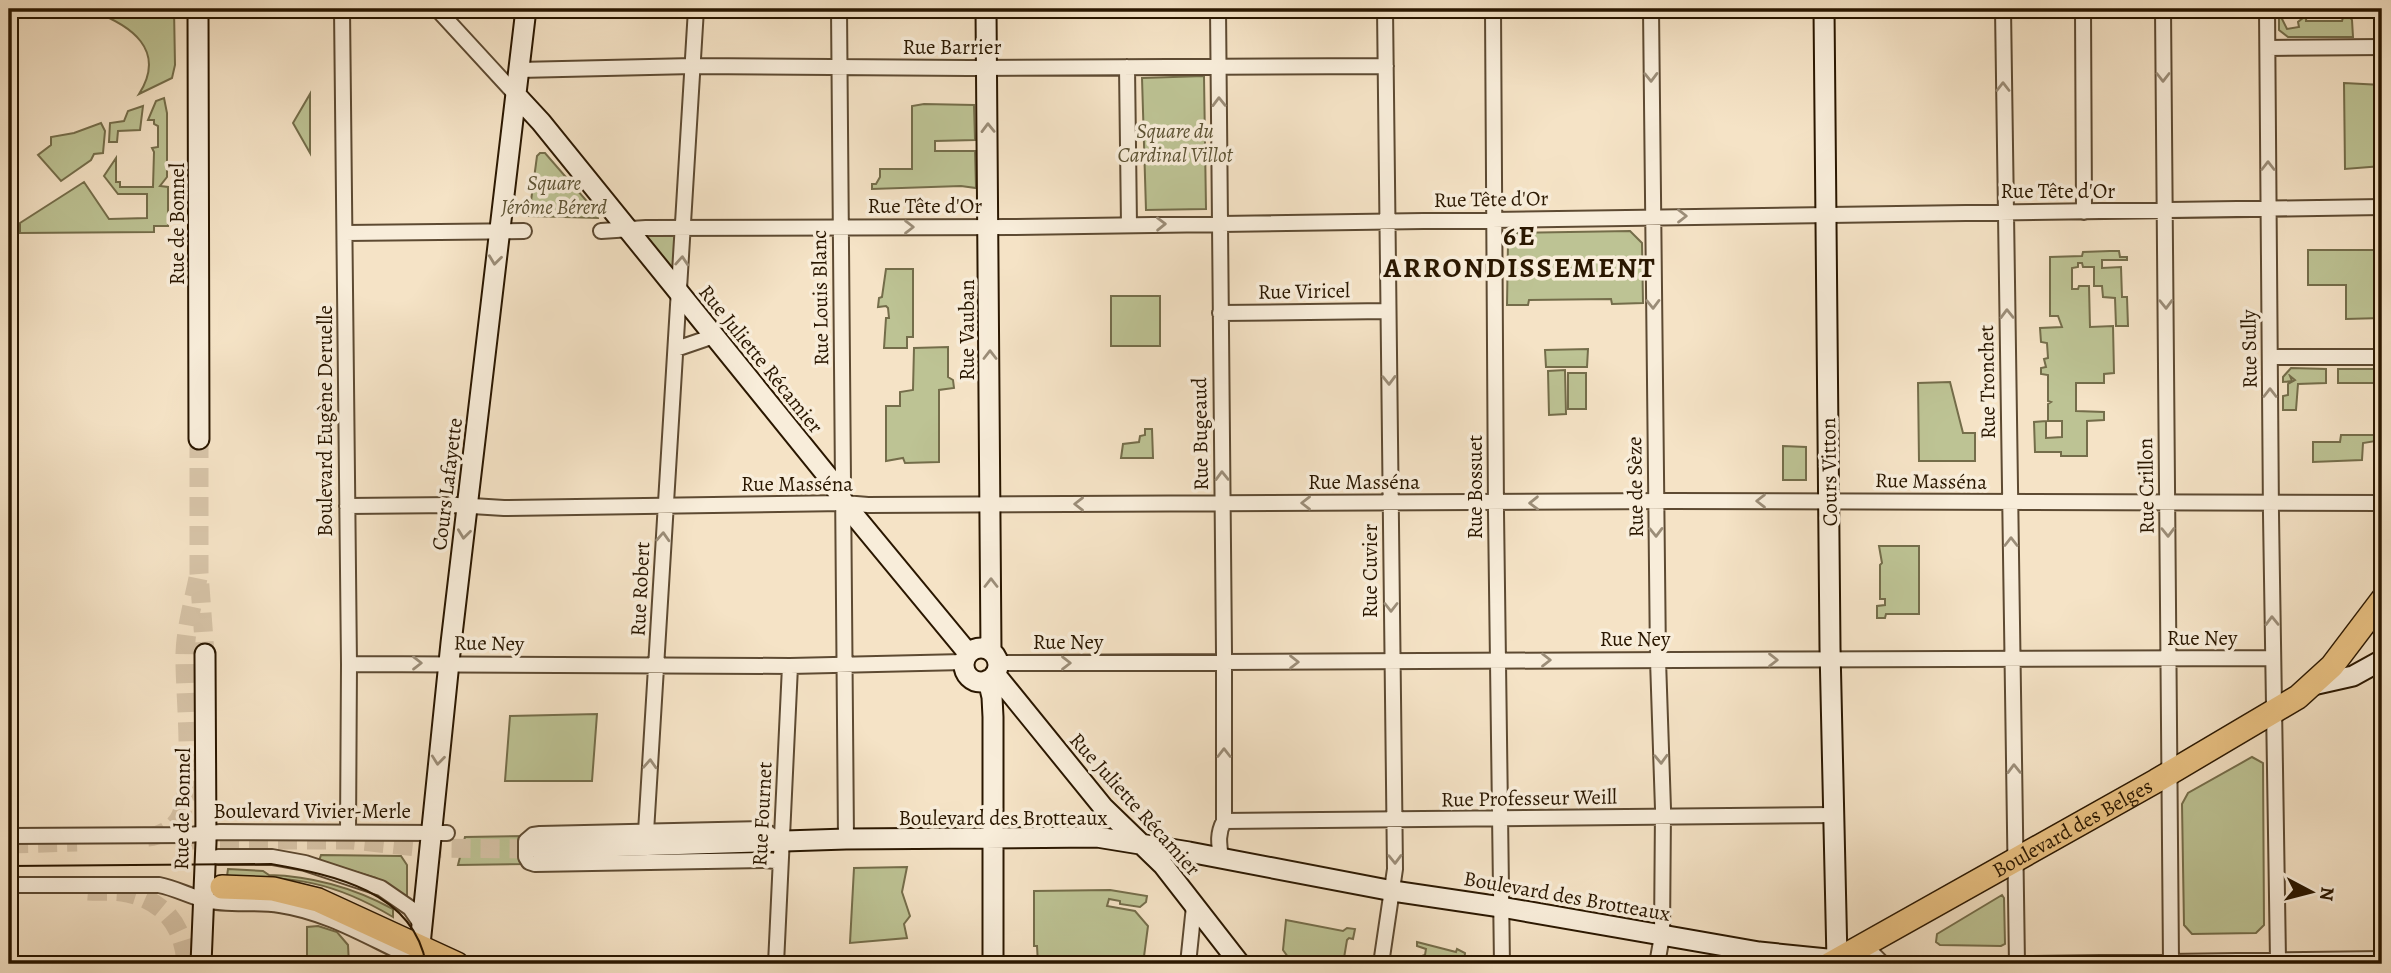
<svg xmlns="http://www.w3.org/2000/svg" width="2391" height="973" viewBox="0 0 2391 973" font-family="Alegreya,serif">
	<rect width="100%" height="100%" fill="#f5e3c6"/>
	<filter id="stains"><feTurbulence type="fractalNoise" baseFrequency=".00286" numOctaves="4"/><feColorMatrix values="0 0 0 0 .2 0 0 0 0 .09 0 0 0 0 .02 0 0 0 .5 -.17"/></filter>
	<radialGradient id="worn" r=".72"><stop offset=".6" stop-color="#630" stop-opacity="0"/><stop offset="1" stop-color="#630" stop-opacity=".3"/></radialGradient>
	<path fill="#bdc394" stroke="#746d4a" stroke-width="2" d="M 93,9 L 174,9 L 175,65 L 172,78 L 139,94 C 167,50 131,25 92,11 Z
		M 2279,9 L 2283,10 L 2281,17 L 2287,29 L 2299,27 L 2298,22 L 2304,17 L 2299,10 L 2292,9 L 2307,9 L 2306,21 L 2342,21 L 2345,10 L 2352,20 L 2353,37 L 2288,37 L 2279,30 Z
		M 1204,76 L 1206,209 L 1146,210 L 1142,78 Z
		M 2344,83 L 2382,85 L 2382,166 L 2345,169 Z
		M 310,94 L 310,153 L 293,123 Z
		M 164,98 L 167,113 L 167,177 L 160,186 L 168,187 L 168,226 L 154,226 L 154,232 L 20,233 L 20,223 L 84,182 L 109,219 L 147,218 L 147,194 L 118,194 L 104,176 L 116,158 L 116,182 L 120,182 L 120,187 L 153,187 L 154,152 L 152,148 L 158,147 L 158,126 L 154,124 L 154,120 L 148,120 L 156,101 Z
		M 924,104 L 974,105 L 975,140 L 935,141 L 935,151 L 975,151 L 976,188 L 961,186 L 872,189 L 872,184 L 876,184 L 880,177 L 880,169 L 912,169 L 912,106 Z
		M 143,106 L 140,130 L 118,131 L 117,142 L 109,142 L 110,123 L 124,121 L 128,111 Z
		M 101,123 L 105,131 L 103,153 L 94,154 L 91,160 L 61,181 L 38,155 L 51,145 L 51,137 L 74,133 Z
		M 540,153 L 545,153 L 598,214 L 598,218 L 529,216 L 537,156 Z
		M 1630,231 L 1642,243 L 1643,303 L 1612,304 L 1611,299 L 1529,300 L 1528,305 L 1507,305 L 1508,242 L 1515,233 Z
		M 675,232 L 675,275 L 640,234 Z
		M 2308,250 L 2382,250 L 2382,318 L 2346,319 L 2346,285 L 2308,285 Z
		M 2110,251 L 2119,251 L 2120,257 L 2127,257 L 2127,260 L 2102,260 L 2102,268 L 2121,267 L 2122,297 L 2127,297 L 2128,326 L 2116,326 L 2115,298 L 2103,297 L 2102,286 L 2094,286 L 2094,267 L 2083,267 L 2082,263 L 2078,263 L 2078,267 L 2072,268 L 2072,289 L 2078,289 L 2079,286 L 2089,286 L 2090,327 L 2113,326 L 2114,373 L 2104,374 L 2104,383 L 2076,383 L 2076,411 L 2104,412 L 2104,420 L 2087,421 L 2087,456 L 2061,456 L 2061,452 L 2035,452 L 2034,422 L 2046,421 L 2046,438 L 2062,437 L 2062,421 L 2048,421 L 2048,404 L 2051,402 L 2048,401 L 2048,375 L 2041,374 L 2041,368 L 2046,367 L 2044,359 L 2048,358 L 2047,343 L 2041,342 L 2040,328 L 2062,327 L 2058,316 L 2050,316 L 2050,257 L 2082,256 L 2083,252 Z
		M 886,269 L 913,269 L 913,337 L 907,337 L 907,348 L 884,348 L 886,318 L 889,318 L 888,308 L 886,306 L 878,307 L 879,298 L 882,297 Z
		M 1111,296 L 1160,296 L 1160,346 L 1111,346 Z
		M 948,347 L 948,377 L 953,380 L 954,388 L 939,390 L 939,462 L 905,463 L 903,458 L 886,461 L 886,406 L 900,406 L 900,392 L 913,390 L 914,348 Z
		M 1588,349 L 1587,367 L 1546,367 L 1545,350 Z
		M 2291,368 L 2326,369 L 2326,383 L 2298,384 L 2296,410 L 2283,410 L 2283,396 L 2288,395 L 2288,384 L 2295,380 L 2290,376 L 2292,381 L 2283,382 L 2283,377 Z
		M 2338,369 L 2382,369 L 2382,383 L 2338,383 Z
		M 1565,370 L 1566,414 L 1549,415 L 1548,371 Z
		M 1568,373 L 1586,373 L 1586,409 L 1568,409 Z
		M 1950,382 L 1963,433 L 1975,433 L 1975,461 L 1919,461 L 1918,383 Z
		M 1145,429 L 1152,429 L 1153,458 L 1121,458 L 1123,444 L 1139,442 L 1140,436 L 1145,435 Z
		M 2341,435 L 2382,435 L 2382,440 L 2363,443 L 2362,460 L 2313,462 L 2313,442 L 2340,442 Z
		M 1783,446 L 1806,447 L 1806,480 L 1783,480 Z
		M 1879,546 L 1919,546 L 1919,614 L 1886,614 L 1885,618 L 1877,618 L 1877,606 L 1885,605 L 1885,599 L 1880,599 L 1880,565 L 1882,563 Z
		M 597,714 L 592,781 L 505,781 L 510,716 Z
		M 2252,757 L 2263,763 L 2264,925 L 2256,933 L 2192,934 L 2184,925 L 2182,804 L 2188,793 Z
		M 525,836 L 526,864 L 458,865 L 465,837 Z
		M 321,855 L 401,856 L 407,865 L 407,899 L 376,878 L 319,861 Z
		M 907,867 L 902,892 L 910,916 L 904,924 L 907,938 L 850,943 L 854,868 Z
		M 228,869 L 263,871 L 269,875 C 313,876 354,888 393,909 L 393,917 C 331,880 296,878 227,876 Z
		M 1110,890 L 1147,896 L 1146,902 L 1140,907 L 1120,904 L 1120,901 L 1109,899 L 1107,906 L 1135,911 L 1148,926 L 1143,964 L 1038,964 L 1037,946 L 1034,946 L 1034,891 Z
		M 2002,895 L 2004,898 L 2005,944 L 2001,946 L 1940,945 L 1936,942 L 1937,934 Z
		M 1286,920 L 1343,931 L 1347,928 L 1355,929 L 1353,939 L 1349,938 L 1347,940 L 1343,964 L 1293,964 L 1283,950 Z
		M 318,926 L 337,932 L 348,945 L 349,964 L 307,964 L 307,927 Z
		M 1417,942 L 1456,952 L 1457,949 L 1465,953 L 1464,964 L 1416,964 L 1417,961 L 1423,962 L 1422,956 L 1425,955 L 1426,949 L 1417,946 Z"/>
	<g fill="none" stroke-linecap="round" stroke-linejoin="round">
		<path stroke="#d7c4a8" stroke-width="19" stroke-dasharray="19 10" stroke-linecap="butt" d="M 199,439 L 199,573 L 205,654
			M 148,837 C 160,836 173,829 179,819 C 196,789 184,691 185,653 C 186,626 194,599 199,573
			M 191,840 L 352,840 L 425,848 L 539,849
			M 9,844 L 77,842
			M 88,891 C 101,892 115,890 127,893 C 165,901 184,927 186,964"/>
		<g stroke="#5d4a32" stroke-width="18">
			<path id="street" d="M 342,9 L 349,664 L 348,833
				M 437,9 L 516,95
				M 839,9 L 846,839
				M 1218,9 L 1224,653 L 1224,821 C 1217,834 1219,844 1221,858
				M 1493,9 L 1496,512 L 1502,964
				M 1651,9 L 1658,660 L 1663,809 L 1662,936 L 1657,964
				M 2003,9 L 2017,964
				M 2083,9 L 2084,212
				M 2163,9 L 2171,962
				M 2267,9 L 2271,515 L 2278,960
				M 2268,48 L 2382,47
				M 1127,67 L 1129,225
				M 519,70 L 693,66 L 969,68 L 1386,66
				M 601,231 L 646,228 L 1014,227 L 2382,207
				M 345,233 L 524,231
				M 1220,313 L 1387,311
				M 676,349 L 714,336
				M 2270,357 L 2382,357
				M 347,506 L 456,505 L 504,508 L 844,503 L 868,505 L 1672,501 L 2382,503
				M 998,663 C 1423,659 1848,660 2273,658
				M 349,664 L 790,666 L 964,662
				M 1224,821 L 1834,815
				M 646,832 L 696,9
				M 9,836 L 189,835 L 220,832 L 447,833
				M 780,842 L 763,829 L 540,834 L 533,835 L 526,841 L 526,857 L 529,862 L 535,864 L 764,860 L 776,861 L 780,866
				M 218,857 L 272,857 L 305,863 L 381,888 L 410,908 L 423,927
				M 9,885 L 159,885 C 175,888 189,896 205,900 C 229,906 255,901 280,905 C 327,912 366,936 409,956 L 422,947
				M 1865,946 L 1883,964
				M 776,964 L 790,666
				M 1188,964 L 1194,906
				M 1381,964 L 1395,869 L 1385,9
				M 2029,964 L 2382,959"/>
		</g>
		<g stroke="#2a1700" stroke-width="23">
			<path id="secondary" d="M 198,9 L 199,439
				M 986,9 L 991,651
				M 516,95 L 541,122 L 830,479 L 844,503 L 968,653
				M964 665a17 17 0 1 1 34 0a17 17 0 1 1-34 0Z
				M 995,674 L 1103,807 L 1163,865 L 1240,964
				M 988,680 L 992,697 L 993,717 L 993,964
				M 2313,685 L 2353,676 L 2382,660
				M 539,849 L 846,839 L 1097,837 L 1189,852 L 1393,891 L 1501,907 L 1759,952 L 1837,960 L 1830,648 L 1824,9
				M 201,964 L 206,842 L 205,654
				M 418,964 L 451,643 L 526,9"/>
		</g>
		<g stroke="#2a1700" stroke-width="26">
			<g id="primary">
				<path d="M 222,887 L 273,889 L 318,900 L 457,964"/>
				<path id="s1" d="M 1830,964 L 2156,781 L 2298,697 L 2332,666 L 2382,600"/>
			</g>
		</g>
		<use href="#street" stroke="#f8edda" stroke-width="14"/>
		<use href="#secondary" stroke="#f8edda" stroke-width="19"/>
		<use href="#primary" stroke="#eac283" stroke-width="23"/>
		<path stroke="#2a1700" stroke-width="2" d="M 9,866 L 271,864 C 333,875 413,891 426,964"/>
	</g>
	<defs><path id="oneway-chevron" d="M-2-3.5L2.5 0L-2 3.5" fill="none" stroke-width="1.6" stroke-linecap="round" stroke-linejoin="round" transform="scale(1.75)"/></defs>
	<g stroke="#9b8d78">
		<use href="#oneway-chevron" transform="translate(1651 77) rotate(89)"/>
		<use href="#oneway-chevron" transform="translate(2163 77) rotate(90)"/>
		<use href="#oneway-chevron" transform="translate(2003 87) rotate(-90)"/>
		<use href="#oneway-chevron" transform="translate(1219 102) rotate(-91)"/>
		<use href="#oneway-chevron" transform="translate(988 128) rotate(-91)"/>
		<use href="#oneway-chevron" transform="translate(2268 166) rotate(-90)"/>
		<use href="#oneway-chevron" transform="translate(1682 216)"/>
		<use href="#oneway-chevron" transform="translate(1161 224) rotate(-1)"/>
		<use href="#oneway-chevron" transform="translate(909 227)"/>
		<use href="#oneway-chevron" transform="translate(495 260) rotate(97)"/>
		<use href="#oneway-chevron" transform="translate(682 261) rotate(-86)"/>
		<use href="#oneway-chevron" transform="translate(1653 304) rotate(89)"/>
		<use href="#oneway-chevron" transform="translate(2166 304) rotate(89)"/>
		<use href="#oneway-chevron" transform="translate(2007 314) rotate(-91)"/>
		<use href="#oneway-chevron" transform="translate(990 355) rotate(-90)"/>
		<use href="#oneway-chevron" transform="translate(1389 380) rotate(89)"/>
		<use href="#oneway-chevron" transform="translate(2270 393) rotate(-90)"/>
		<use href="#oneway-chevron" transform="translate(1222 476) rotate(-91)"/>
		<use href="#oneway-chevron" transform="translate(1761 501) rotate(-180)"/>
		<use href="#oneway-chevron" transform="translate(1306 503) rotate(180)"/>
		<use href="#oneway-chevron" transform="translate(1534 503) rotate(179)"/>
		<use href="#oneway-chevron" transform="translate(1079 504) rotate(180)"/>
		<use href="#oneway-chevron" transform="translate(1656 532) rotate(89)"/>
		<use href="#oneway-chevron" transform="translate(2168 532) rotate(89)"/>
		<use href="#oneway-chevron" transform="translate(464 534) rotate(97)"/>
		<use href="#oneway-chevron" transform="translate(663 537) rotate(-87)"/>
		<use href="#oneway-chevron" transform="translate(2011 542) rotate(-90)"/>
		<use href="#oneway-chevron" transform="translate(991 583) rotate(-90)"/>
		<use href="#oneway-chevron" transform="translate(1391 607) rotate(90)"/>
		<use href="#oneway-chevron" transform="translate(2272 621) rotate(-91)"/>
		<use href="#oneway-chevron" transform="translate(1546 660)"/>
		<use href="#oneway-chevron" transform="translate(1773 660)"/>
		<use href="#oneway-chevron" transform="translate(1294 662)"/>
		<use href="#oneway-chevron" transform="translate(417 663)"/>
		<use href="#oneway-chevron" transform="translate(1066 663)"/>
		<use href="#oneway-chevron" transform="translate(1224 753) rotate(-90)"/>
		<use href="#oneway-chevron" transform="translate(1661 759) rotate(88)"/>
		<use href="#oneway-chevron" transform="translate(438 760) rotate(96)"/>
		<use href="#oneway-chevron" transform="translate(650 764) rotate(-87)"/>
		<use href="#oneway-chevron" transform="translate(2014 769) rotate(-91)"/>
		<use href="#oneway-chevron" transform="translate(1395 859) rotate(89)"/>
	</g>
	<g text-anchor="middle" stroke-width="7" stroke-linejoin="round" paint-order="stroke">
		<g font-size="21" fill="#2a1700" stroke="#f8edda">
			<text x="952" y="54">Rue Barrier</text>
			<text x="2058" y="198">Rue Tête d'Or</text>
			<text transform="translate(1491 199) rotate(-1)" y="7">Rue Tête d'Or</text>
			<text x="925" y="213">Rue Tête d'Or</text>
			<text transform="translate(177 224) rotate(-90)" y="7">Rue de Bonnel</text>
			<text transform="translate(1304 291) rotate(-1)" y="7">Rue Viricel</text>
			<text transform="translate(820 298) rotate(-91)" y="7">Rue Louis Blanc</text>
			<text transform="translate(967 330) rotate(-90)" y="7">Rue Vauban</text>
			<text transform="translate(2249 349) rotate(-91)" y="7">Rue Sully</text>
			<text transform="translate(761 359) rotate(51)" y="7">Rue Juliette Récamier</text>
			<text transform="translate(1987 382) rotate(-91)" y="7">Rue Tronchet</text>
			<text transform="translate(325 421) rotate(-90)" y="7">Boulevard Eugène Deruelle</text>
			<text transform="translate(1200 434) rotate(-91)" y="7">Rue Bugeaud</text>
			<text transform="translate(1829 472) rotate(-91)" y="7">Cours Vitton</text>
			<text transform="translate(1931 481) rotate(1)" y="7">Rue Masséna</text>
			<text x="1364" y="489">Rue Masséna</text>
			<text transform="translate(447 484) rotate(-83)" y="7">Cours Lafayette</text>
			<text x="797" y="491">Rue Masséna</text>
			<text transform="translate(2146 486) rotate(-91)" y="7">Rue Crillon</text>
			<text transform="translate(1475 487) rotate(-90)" y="7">Rue Bossuet</text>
			<text transform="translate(1635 487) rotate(-91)" y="7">Rue de Sèze</text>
			<text transform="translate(1370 571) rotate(-90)" y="7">Rue Cuvier</text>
			<text transform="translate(640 589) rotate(-87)" y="7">Rue Robert</text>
			<text x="2202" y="645">Rue Ney</text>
			<text x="1635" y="646">Rue Ney</text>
			<text x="1068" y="649">Rue Ney</text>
			<text transform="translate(489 643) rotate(1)" y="7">Rue Ney</text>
			<text transform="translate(1529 798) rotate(-1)" y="7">Rue Professeur Weill</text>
			<text transform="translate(1135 804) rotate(48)" y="7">Rue Juliette Récamier</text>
			<text transform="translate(182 809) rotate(-89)" y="7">Rue de Bonnel</text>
			<text x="312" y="818">Boulevard Vivier-Merle</text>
			<text transform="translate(762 814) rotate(-87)" y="7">Rue Fournet</text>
			<text x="1003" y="825">Boulevard des Brotteaux</text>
			<text dy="7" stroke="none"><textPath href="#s1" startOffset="278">Boulevard des Belges</textPath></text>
			<text transform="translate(1567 896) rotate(10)" y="7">Boulevard des Brotteaux</text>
		</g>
		<g font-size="21" font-style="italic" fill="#5d5334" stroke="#f8edda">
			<text x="1175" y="138">Square du<tspan x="1175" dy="24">Cardinal Villot</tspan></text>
			<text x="554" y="190">Square<tspan x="554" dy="24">Jérôme Bérerd</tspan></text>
		</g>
		<g font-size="28" font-weight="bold" letter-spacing="2" fill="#2a1700" stroke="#f8edda">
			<text x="1520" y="245">6E<tspan x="1520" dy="32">ARRONDISSEMENT</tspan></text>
		</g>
	</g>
	<rect width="2391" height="973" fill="none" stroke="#f5e3c6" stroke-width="35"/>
	<rect x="10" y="10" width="2370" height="952" fill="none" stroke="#2a1700" stroke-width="3.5"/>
	<rect x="18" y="18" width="2356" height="938" fill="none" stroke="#2a1700" stroke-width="2"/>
	<g transform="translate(2311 892) rotate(97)" stroke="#f8edda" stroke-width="5" paint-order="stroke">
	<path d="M0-5L12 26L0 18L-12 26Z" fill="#2a1700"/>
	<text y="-10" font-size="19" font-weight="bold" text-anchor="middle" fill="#2a1700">N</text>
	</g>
	<rect width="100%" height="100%" filter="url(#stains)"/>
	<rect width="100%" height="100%" fill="url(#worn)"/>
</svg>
